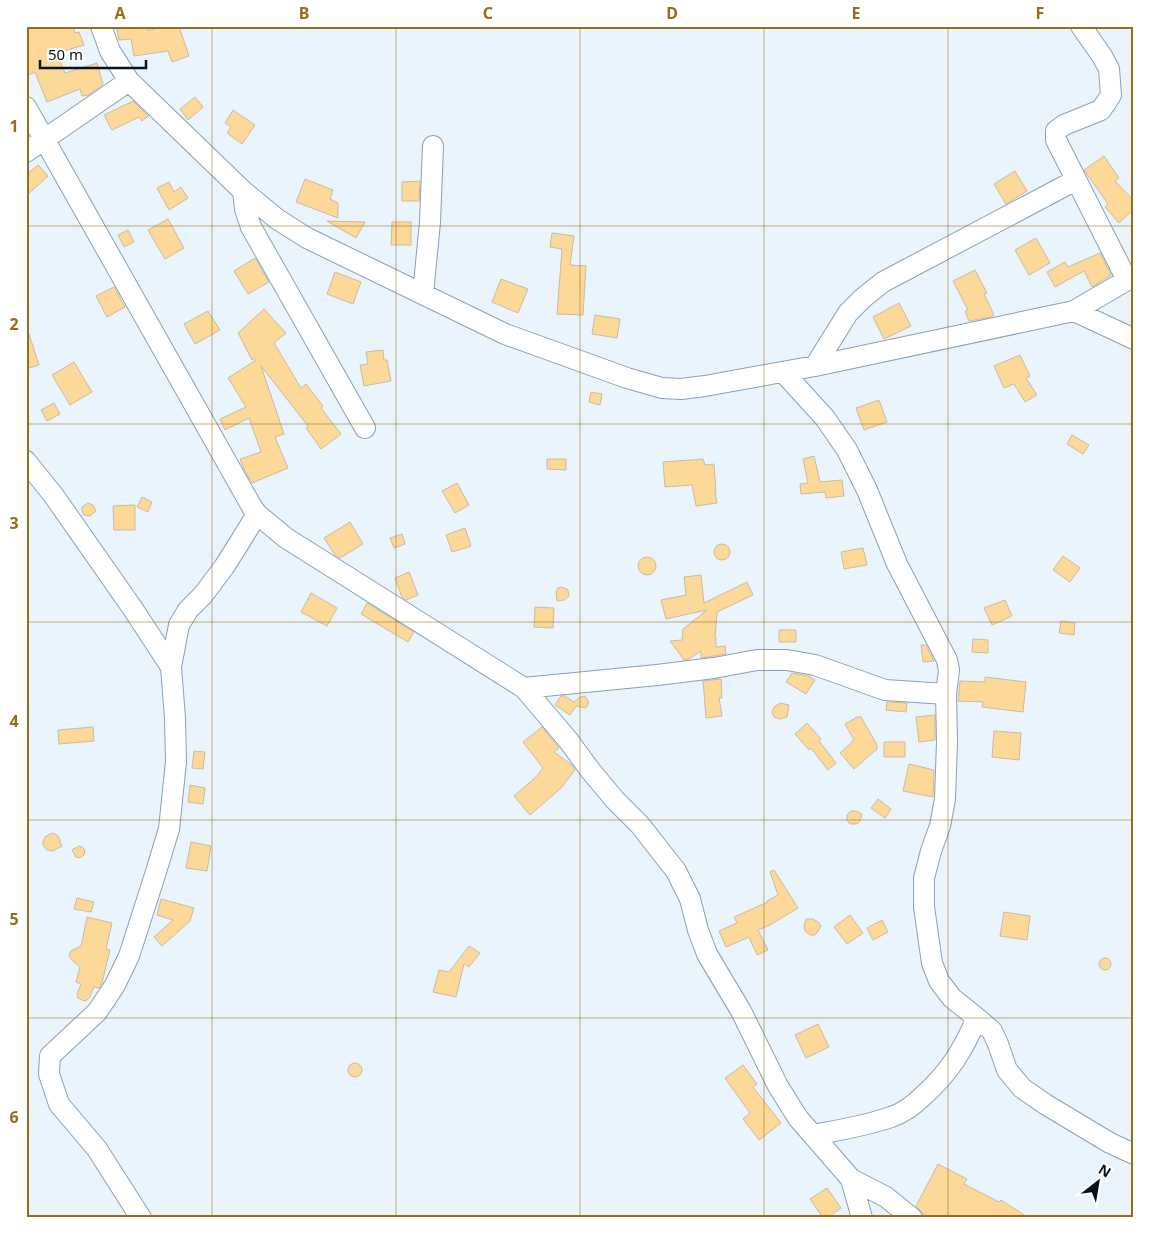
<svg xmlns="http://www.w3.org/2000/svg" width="1160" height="1244" viewBox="0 0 1160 1244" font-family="'Noto Sans',sans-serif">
	<rect width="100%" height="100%" fill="#eaf4fd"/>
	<path fill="#fcd899" stroke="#cbbba0" d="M 26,26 L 73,26 L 75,33 L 79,32 L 84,45 L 57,53 L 65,73 L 97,63 L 103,84 L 88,95 L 82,96 L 80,89 L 47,102 L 35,72 L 26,76 Z
		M 139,26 L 148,26 L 148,31 L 162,26 L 179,26 L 189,56 L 172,62 L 168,51 L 134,56 L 131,39 L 119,40 L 117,29 Z
		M 195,97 L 203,107 L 188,120 L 180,109 Z
		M 133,101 L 148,116 L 142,121 L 139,117 L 112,130 L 104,115 Z
		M 233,110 L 255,125 L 242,144 L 227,133 L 231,127 L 225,123 Z
		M 1104,156 L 1119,178 L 1115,181 L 1134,201 L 1134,209 L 1119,223 L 1105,207 L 1108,204 L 1084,170 Z
		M 38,165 L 48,176 L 26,196 L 26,175 Z
		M 1015,171 L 1027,191 L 1006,204 L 994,184 Z
		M 305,179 L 333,190 L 330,199 L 338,203 L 338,218 L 296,202 Z
		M 420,181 L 419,201 L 402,201 L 402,182 Z
		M 169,182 L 174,192 L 181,187 L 188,198 L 169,210 L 157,188 Z
		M 168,219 L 184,248 L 165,259 L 148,230 Z
		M 327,221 L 365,222 L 356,238 Z
		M 392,222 L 411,222 L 411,245 L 391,245 Z
		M 128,230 L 134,242 L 124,247 L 118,235 Z
		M 552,233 L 574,236 L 570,265 L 586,266 L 583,315 L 557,314 L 562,249 L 550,247 Z
		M 1036,238 L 1050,263 L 1029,275 L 1015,250 Z
		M 1100,253 L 1111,275 L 1092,287 L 1084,271 L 1055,287 L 1047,272 L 1065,262 L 1068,267 Z
		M 255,258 L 269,282 L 248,294 L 234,271 Z
		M 975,270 L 987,293 L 984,294 L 994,315 L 991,317 L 969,321 L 965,311 L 968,310 L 953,281 Z
		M 335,272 L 361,282 L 353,304 L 327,294 Z
		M 501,279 L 528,289 L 518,313 L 492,302 Z
		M 114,287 L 125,307 L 107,317 L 96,296 Z
		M 899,303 L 911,326 L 884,339 L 873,317 Z
		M 264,309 L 286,333 L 274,343 L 301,388 L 306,384 L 323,406 L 321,408 L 341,434 L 321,449 L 306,428 L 308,426 L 261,366 L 284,434 L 275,437 L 288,468 L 252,483 L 244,469 L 240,459 L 261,452 L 249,418 L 225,430 L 220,419 L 246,407 L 228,378 L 256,360 L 255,358 L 252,360 L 238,333 Z
		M 208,311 L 220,330 L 195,344 L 184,324 Z
		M 595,315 L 620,319 L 617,338 L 592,334 Z
		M 26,334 L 29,334 L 39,365 L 26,369 Z
		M 383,350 L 384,360 L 387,360 L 391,381 L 364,386 L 360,365 L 368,364 L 366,352 Z
		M 1020,355 L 1030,376 L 1026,378 L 1037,395 L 1025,402 L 1014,384 L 1004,388 L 994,366 Z
		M 74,362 L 92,392 L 70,405 L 52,375 Z
		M 591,392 L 602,394 L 600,405 L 589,402 Z
		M 879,400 L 887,422 L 864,430 L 856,408 Z
		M 54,403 L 60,414 L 47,421 L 41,410 Z
		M 1072,435 L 1089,445 L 1083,454 L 1067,444 Z
		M 814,456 L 820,482 L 842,480 L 844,496 L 826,498 L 825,492 L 801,494 L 800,484 L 808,483 L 803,459 Z
		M 547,459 L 566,459 L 566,470 L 547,469 Z
		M 703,459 L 705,465 L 714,464 L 716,493 L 715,493 L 717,503 L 696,506 L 692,485 L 665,487 L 663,462 Z
		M 457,483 L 469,505 L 455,513 L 442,491 Z
		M 142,497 L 152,502 L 148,512 L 137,507 Z
		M 88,503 L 93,505 L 96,511 L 90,516 L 84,515 L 82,511 L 82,507 Z
		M 135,505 L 135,530 L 114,530 L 113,506 Z
		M 350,522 L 363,544 L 340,558 L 335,555 L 324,538 Z
		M 465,528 L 471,546 L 452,552 L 446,535 Z
		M 402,534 L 405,544 L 394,548 L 390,538 Z
		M714 552a8 8 0 1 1 16 0a8 8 0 1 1-16 0Z
		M 863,548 L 867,565 L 844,569 L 841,552 Z
		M 1063,556 L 1080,568 L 1070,582 L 1053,570 Z
		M638 566a9 9 0 1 1 18 0a9 9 0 1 1-18 0Z
		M 409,572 L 418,595 L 406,600 L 402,597 L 395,578 Z
		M 701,575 L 704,603 L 747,582 L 753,595 L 717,612 L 715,638 L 716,638 L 716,647 L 725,646 L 726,654 L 701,658 L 701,651 L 689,659 L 684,660 L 670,641 L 682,640 L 683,629 L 707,610 L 666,619 L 661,600 L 686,595 L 684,577 Z
		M 562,587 L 568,590 L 569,596 L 564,600 L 557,601 L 556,592 L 558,588 Z
		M 311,593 L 337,608 L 327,626 L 301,612 Z
		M 1005,600 L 1012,616 L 992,625 L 984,608 Z
		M 367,603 L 414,632 L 408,642 L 361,614 Z
		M 535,607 L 554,608 L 553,628 L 534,627 Z
		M 1061,621 L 1075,623 L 1074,635 L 1059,633 Z
		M 779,630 L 796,630 L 796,642 L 779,642 Z
		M 973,639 L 988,640 L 988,653 L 972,652 Z
		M 921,645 L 926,645 L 934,661 L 923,662 Z
		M 792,673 L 809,676 L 815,680 L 806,694 L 786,682 Z
		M 985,677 L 1026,682 L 1023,712 L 982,707 L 983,702 L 958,701 L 960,681 L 985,682 Z
		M 721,679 L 722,698 L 719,698 L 722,716 L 706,718 L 703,681 Z
		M 561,696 L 565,696 L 574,702 L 580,697 L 585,696 L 589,702 L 586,708 L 576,706 L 570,715 L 555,705 Z
		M 887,702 L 907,703 L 906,712 L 886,710 Z
		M 780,703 L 789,705 L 787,717 L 779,719 L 774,717 L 772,712 L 774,707 Z
		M 935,715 L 935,740 L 919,742 L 916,717 Z
		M 857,717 L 861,717 L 877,745 L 877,749 L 854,769 L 840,753 L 854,740 L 845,724 Z
		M 807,723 L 821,739 L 819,741 L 836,763 L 828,770 L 811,748 L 809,750 L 795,734 Z
		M 93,727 L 94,741 L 59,744 L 58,730 Z
		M 542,727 L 559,748 L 554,752 L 572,765 L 575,770 L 561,788 L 530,815 L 514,796 L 536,777 L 543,768 L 523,742 Z
		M 994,731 L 1021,733 L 1019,760 L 992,757 Z
		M 884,742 L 905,742 L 905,757 L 884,757 Z
		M 194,751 L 205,752 L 203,769 L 192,768 Z
		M 909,764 L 934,770 L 933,797 L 903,791 Z
		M 190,785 L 205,788 L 203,804 L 188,802 Z
		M 878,799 L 891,809 L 885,818 L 871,808 Z
		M 851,811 L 856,811 L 862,814 L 860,821 L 857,824 L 850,824 L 847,820 L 847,815 Z
		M 53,833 L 58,836 L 62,846 L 53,851 L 47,850 L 43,845 L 43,842 L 45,837 L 50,834 Z
		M 191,842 L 211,846 L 207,871 L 186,868 Z
		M 79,846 L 82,847 L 85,850 L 84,855 L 80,858 L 76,857 L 72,850 Z
		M 774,870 L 798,908 L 770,925 L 758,930 L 768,950 L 757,955 L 749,937 L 726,947 L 719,931 L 737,923 L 734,917 L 768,902 L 767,901 L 778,895 L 770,872 Z
		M 77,898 L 94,902 L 91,912 L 74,909 Z
		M 161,899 L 194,908 L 190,921 L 162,946 L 154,937 L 173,920 L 157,915 Z
		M 1004,912 L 1030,916 L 1027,940 L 1000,936 Z
		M 850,915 L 863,933 L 847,944 L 834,927 Z
		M 87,917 L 112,923 L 106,949 L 110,950 L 102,983 L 99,988 L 94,987 L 89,998 L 87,1000 L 84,1001 L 78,998 L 77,994 L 81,984 L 76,982 L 80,967 L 72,960 L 69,956 L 71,951 L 81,946 Z
		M 806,919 L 813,919 L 818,922 L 821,926 L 817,933 L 815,935 L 810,935 L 805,931 L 804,926 Z
		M 882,920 L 888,932 L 873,940 L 867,928 Z
		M 469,946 L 480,953 L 469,967 L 464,964 L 456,997 L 433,992 L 439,970 L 449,972 Z
		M1099 964a6 6 0 1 1 12 0a6 6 0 1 1-12 0Z
		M 818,1024 L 829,1047 L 806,1058 L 795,1035 Z
		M348 1070a7 7 0 1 1 14 0a7 7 0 1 1-14 0Z
		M 743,1065 L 757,1084 L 753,1087 L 781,1123 L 759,1140 L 743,1119 L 750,1113 L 725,1078 Z
		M 938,1164 L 967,1179 L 964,1184 L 999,1202 L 1001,1200 L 1029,1218 L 924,1218 L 923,1213 L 916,1206 Z
		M 827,1188 L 841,1208 L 827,1218 L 823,1218 L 810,1199 Z"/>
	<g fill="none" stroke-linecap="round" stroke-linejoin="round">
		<g stroke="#89a0b6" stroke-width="22">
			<path id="minor" d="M 101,26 L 110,51 L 129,81 L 243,191 L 277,219 L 307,238 L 505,334 L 627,378 L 662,388 L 681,389 L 705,386 L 815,366 L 1074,311 L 1134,276
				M 1081,26 L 1102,56 L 1109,69 L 1111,95 L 1101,110 L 1064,125 L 1056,131 L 1056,140 L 1127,280
				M 26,107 L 252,507 L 257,514 L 286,538 L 524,688 L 657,675 L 714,668 L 757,660 L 787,660 L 815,665 L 885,690 L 946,694 L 947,742 L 945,799 L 940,826 L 931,851 L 924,878 L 924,907 L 932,963 L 939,981 L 952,998 L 977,1018 C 963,1050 949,1073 923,1096 C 914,1105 903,1113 891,1117 C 866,1126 839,1130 813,1135
				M 26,152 L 129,81
				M 243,191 L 245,209 L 251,227 L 365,428
				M 423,294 L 430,222 L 433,146
				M 1074,311 L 1134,339
				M 815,366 L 848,313 L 863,298 L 883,282 L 1076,180
				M 783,372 L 825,418 L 847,450 L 867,490 L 897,564 L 947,660 L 949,670 L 946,694
				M 26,461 L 54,496 L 133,609 L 171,667
				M 524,688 L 568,740 L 590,770 L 615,800 L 640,825 L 676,871 L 690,899 L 698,930 L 707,954 L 741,1011 L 778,1086 L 798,1118 L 851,1179 L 886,1197 L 912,1218
				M 977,1018 L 992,1031 L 998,1044 L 1007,1070 L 1022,1088 L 1045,1104 L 1110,1143 L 1134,1154
				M 851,1179 L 862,1218
				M 141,1218 L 97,1149 L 59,1104 L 49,1074 L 50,1056 L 97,1012 L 115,985 L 129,956 L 155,875 L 169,829 L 176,762 L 175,718 L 171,667 L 179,625 L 188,610 L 203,595 L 224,567 L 238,545 L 257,514"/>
		</g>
		<use href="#minor" stroke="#fff" stroke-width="20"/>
	</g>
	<path fill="none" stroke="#966e19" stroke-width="1" stroke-opacity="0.55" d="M 212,26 L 212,1218M 396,26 L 396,1218M 580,26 L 580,1218M 764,26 L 764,1218M 948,26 L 948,1218M 26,226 L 1134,226M 26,424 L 1134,424M 26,622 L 1134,622M 26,820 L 1134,820M 26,1018 L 1134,1018"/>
	<rect width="1160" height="1244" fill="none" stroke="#ffffff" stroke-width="55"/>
	<g transform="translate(1098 1182) rotate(31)" stroke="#ffffff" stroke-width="4" paint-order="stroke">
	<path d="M0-4L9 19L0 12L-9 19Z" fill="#091119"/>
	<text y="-8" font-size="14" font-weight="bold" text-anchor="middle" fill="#091119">N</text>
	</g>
	<path d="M40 60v8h106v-8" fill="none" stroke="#091119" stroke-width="2.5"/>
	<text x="48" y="60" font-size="15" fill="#091119" stroke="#ffffff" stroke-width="4" paint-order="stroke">50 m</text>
	<rect x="28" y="28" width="1104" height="1188" fill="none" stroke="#966e19" stroke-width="2"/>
	<g font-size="16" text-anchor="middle" font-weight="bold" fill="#966e19">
		<text x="120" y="19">A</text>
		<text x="304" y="19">B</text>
		<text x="488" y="19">C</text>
		<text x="672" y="19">D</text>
		<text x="856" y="19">E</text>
		<text x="1040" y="19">F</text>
		<text x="14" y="132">1</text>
		<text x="14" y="330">2</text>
		<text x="14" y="529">3</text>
		<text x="14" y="727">4</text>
		<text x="14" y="925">5</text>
		<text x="14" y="1123">6</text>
	</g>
</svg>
